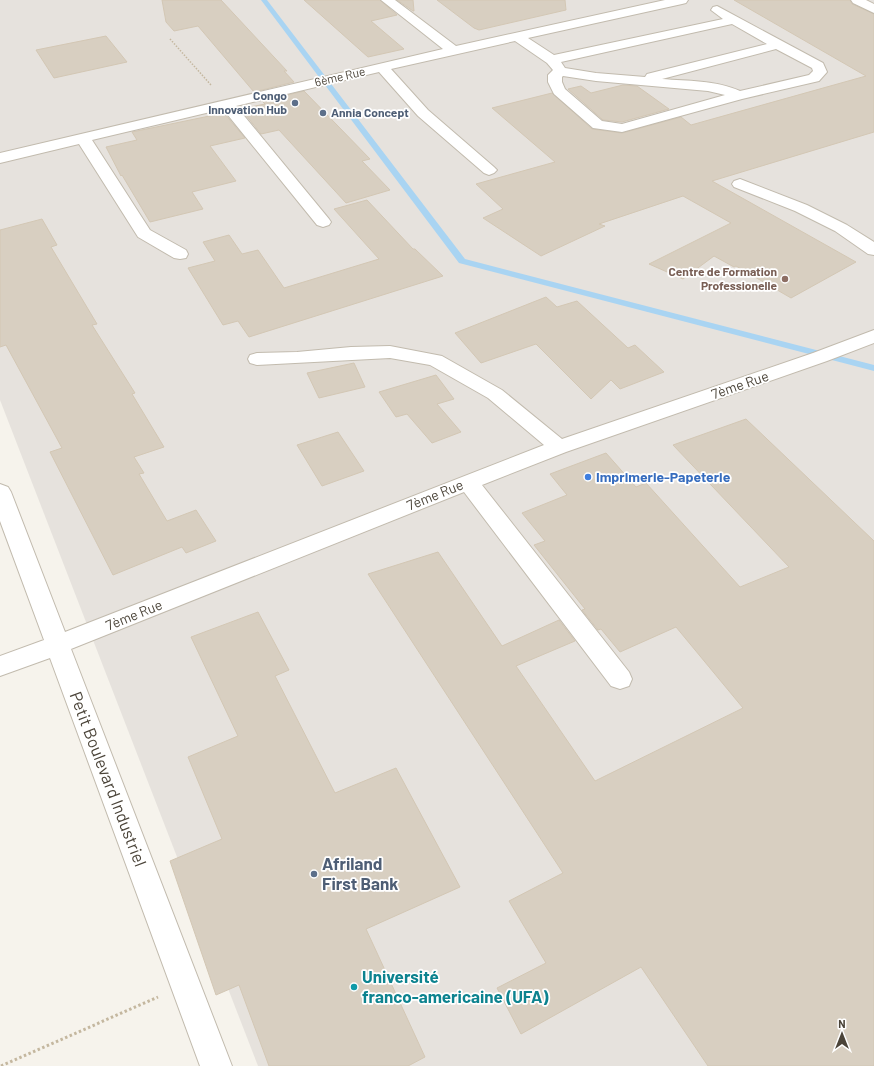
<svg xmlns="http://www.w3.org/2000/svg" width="874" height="1066" viewBox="0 0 874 1066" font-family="Barlow,sans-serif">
	<rect width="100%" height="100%" fill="#f6f3ec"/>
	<path fill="#e6e2dd" d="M 0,0 L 874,0 L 874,1066 L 258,1066 L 0,400 Z"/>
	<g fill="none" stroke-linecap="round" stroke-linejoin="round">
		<path fill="#a9d4f2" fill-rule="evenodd" d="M 261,0 L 267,0 L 465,259 L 874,365 L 874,371 L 459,263 Z"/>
	</g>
	<path fill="#d8cfc1" stroke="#d3c7b4" d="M 162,0 L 221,0 L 287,71 L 284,71 L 294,82 L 254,92 L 198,26 L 174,31 L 166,22 Z
		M 304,0 L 380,0 L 397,15 L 371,21 L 404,49 L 368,57 Z
		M 397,0 L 413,0 L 414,11 L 413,11 Z
		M 437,0 L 565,0 L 566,10 L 479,30 L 474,28 Z
		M 734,0 L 850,0 L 852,4 L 874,14 L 874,132 L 712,181 L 856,262 L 791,298 L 736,266 L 734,267 L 714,256 L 683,279 L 649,264 L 731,223 L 683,196 L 599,224 L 605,226 L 541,256 L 483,218 L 503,209 L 476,184 L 555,162 L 492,108 L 552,93 L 592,129 L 622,133 L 681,117 L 691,125 L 866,76 Z
		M 106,36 L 127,62 L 54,78 L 36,50 Z
		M 623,85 L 637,86 L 669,109 L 622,122 L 603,120 L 568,89 L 581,86 L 591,93 Z
		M 304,91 L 370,159 L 362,161 L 390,190 L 346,203 L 279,130 L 261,134 L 241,109 L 265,104 L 262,101 Z
		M 224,113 L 245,138 L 210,146 L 236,181 L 192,192 L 203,209 L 150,222 L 122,175 L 121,176 L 106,147 L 137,140 L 132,132 Z
		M 367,200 L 413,249 L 415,249 L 443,276 L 249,337 L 238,321 L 223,325 L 188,268 L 215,261 L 203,242 L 229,235 L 242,254 L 258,250 L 284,288 L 379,259 L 334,209 Z
		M 42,219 L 57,245 L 51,247 L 97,324 L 92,325 L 135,393 L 132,394 L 164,447 L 134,457 L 144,473 L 139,474 L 167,521 L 196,510 L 216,541 L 186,553 L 182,547 L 113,575 L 50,452 L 62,448 L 6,345 L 0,347 L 0,230 Z
		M 546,297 L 557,307 L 577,301 L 628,348 L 635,345 L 664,372 L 620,389 L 611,380 L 591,399 L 536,344 L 481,363 L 455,333 Z
		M 354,363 L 365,387 L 319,398 L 307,373 Z
		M 436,375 L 454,399 L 437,404 L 461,432 L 432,443 L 407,414 L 396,417 L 379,392 Z
		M 746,419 L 874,541 L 874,1066 L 708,1066 L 641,967 L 521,1034 L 497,988 L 546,963 L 509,901 L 563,873 L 368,574 L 438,552 L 502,646 L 559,620 L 575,641 L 516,666 L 595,781 L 743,708 L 676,627 L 620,652 L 601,629 L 598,630 L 582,610 L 585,609 L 534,545 L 545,541 L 522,513 L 567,495 L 550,474 L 606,453 L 636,487 L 646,483 L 740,587 L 789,567 L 673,445 Z
		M 338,432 L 364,471 L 322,486 L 297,445 Z
		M 258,612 L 289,670 L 275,676 L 335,793 L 396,768 L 460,887 L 366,929 L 425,1057 L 408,1066 L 269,1066 L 239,985 L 216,995 L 170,861 L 222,839 L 188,757 L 238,736 L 191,637 Z"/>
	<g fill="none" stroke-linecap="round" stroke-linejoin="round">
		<g stroke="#c2bbae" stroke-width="2">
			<path id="minor" d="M 381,0 L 395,0 L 456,46 L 665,0 L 688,0 L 686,3 L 682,4 L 528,38 L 554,55 L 723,19 L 711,10 L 713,7 L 717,6 L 823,63 L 827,72 L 819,81 L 742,99 L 622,132 L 593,128 L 554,94 L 548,82 L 548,75 L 553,70 L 547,63 L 515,41 L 391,69 L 428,110 L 494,167 L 497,170 L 494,173 L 489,175 L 484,173 L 418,116 L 379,72 L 236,106 L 329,219 L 331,222 L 329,225 L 323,227 L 317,225 L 223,109 L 92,140 L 150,230 L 186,250 L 188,254 L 186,258 L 180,259 L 174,258 L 138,237 L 79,144 L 0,163 L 0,153 L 443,49 ZM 732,24 L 767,44 L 647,74 L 645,77 L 596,73 L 565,68 L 561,62 ZM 776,49 L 812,68 L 813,71 L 809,75 L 740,91 C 716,80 687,81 662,79 ZM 563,76 L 596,81 L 708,91 L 725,95 L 622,124 L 602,121 L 565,89 L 562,82 L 562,77 Z
				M 851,0 L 866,0 L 874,4 L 874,13 L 853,3 Z
				M 740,179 L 807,205 L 847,225 L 874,242 L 874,255 L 868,254 L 835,231 L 795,211 L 734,187 L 732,184 L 734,181 Z
				M 874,330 L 874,343 L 827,361 L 566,452 L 482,485 L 629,672 L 632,679 L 629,686 L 620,689 L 611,686 L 464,492 L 71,649 L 232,1066 L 200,1066 L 50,658 L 0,676 L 0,656 L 44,640 L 0,521 L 0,484 L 8,487 L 11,492 L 65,632 L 544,445 L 488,398 L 430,365 L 390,358 L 257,365 L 250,363 L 248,359 L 250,355 L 257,353 L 297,352 L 351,347 L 390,346 L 442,356 L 502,390 L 562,439 L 813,353 Z"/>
		</g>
		<path stroke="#c4b79f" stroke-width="1.5" stroke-dasharray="1.5 1.5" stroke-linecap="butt" d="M 170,39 L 211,85"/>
		<path stroke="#c4b79f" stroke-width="3" stroke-dasharray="2.5 2.5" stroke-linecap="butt" d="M 1,1066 L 158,997"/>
		<use href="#minor" fill="#fff" fill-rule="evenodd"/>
	</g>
	<g fill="#5c6f8a" stroke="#fff" stroke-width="1.5">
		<circle cx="295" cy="103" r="4"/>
		<circle cx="323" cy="113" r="4"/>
		<circle cx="314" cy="874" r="4"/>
	</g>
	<circle fill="#8d6e63" stroke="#fff" stroke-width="1.5" cx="785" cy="279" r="4"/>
	<circle fill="#3f7fe0" stroke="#fff" stroke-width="1.5" cx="588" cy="477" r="4"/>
	<circle fill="#0f9aa8" stroke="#fff" stroke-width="1.5" cx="354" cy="987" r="4"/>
	<g text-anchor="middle" stroke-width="3.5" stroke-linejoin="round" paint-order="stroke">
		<g font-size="12" fill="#4b4439" stroke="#fff">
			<text transform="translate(340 77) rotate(-13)" y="4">6ème Rue</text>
		</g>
		<g font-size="12" font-weight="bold" fill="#4e5e75" stroke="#fff" text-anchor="end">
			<text x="287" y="100">Congo<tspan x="287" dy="14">Innovation Hub</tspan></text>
			<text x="331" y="117" text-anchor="start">Annia Concept</text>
		</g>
		<g font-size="12" font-weight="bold" fill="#785e54" stroke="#fff" text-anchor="end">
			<text x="777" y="276">Centre de Formation<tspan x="777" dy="14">Professionelle</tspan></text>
		</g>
		<g font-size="14" fill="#4b4439" stroke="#fff">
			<text transform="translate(740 385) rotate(-19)" y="5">7ème Rue</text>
			<text transform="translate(435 495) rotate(-22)" y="5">7ème Rue</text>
			<text transform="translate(134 615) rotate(-22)" y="5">7ème Rue</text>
		</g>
		<g font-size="14" font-weight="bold" fill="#366cbe" stroke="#fff" text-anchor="start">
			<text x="596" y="482">Imprimerie-Papeterie</text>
		</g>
		<g font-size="17" fill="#4b4439" stroke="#fff">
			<text transform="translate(108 779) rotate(69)" y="6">Petit Boulevard Industriel</text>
		</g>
		<g font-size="17" font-weight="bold" fill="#4e5e75" stroke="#fff" text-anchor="start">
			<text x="322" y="870">Afriland<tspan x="322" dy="20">First Bank</tspan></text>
		</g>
		<g font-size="17" font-weight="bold" fill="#0d838f" stroke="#fff" text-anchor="start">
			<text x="362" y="983">Université<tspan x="362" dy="20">franco-americaine (UFA)</tspan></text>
		</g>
	</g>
	<g transform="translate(842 1034)" stroke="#ffffff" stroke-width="3" paint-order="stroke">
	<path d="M0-3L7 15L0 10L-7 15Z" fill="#4b4439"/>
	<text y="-6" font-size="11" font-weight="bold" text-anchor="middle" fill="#4b4439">N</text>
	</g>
</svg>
